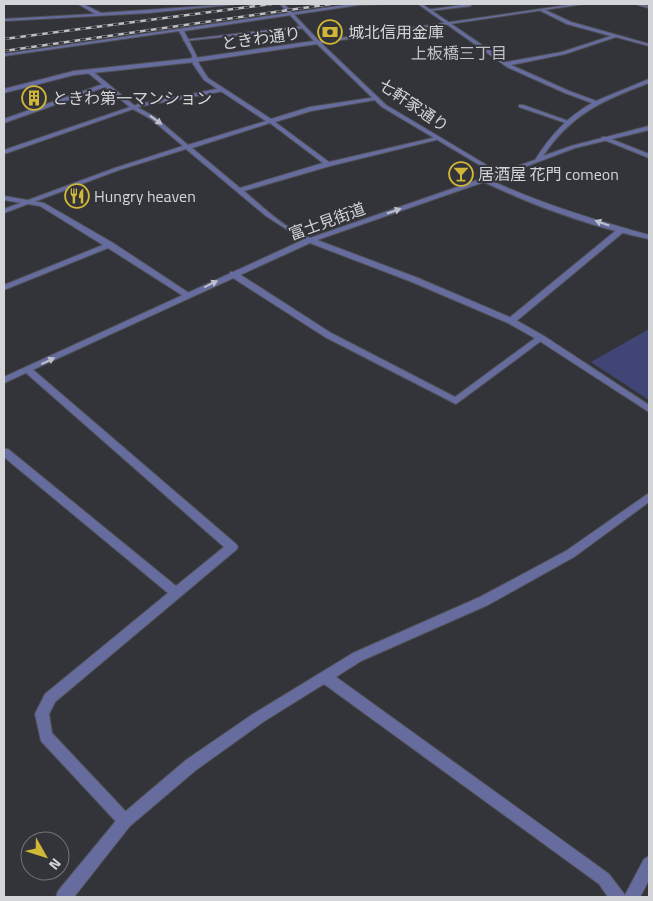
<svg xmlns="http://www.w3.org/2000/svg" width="653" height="901" viewBox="0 0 653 901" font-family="'Titillium Web','Noto Sans JP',sans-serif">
	<rect width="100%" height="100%" fill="#333439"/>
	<path fill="#404575" d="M 649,329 L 649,400 L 591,362 Z"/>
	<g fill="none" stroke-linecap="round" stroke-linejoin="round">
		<g stroke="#505156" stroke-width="2">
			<path id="service" d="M 469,4 L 471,6 L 429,11 L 427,10 Z
				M 303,26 L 305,28 L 185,41 L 183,40 Z
				M 106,83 L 108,84 L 108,86 L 4,123 L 4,119 Z
				M 222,88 L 224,89 L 224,91 L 142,106 L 4,154 L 4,150 L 139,104 Z
				M 519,105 L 523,105 L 571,122 L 566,123 L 519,107 Z
				M 602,137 L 606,137 L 649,154 L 649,158 L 602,139 Z
				M 4,196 L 44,203 L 113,243 L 192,295 L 191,297 L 185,297 L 108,248 L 4,290 L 4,285 L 103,245 L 40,206 L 4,200 Z
				M 619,228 L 626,230 L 514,323 L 508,323 L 508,319 Z
				M 230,272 L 236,272 L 331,333 L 455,397 L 538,336 L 541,335 L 545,338 L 456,404 L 325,337 L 230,276 Z
				M 28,367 L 31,368 L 236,544 L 238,547 L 236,550 L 55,702 L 49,714 L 52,733 L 130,816 L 132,821 L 130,826 L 125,828 L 120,826 L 41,741 L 35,714 L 45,694 L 168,593 L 4,457 L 4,449 L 8,449 L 176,586 L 224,547 L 25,372 L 24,370 L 25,368 Z"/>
		</g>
		<g stroke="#505156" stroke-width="2">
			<path id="minor" d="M 78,4 L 83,4 L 101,13 L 237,4 L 148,13 L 4,21 L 4,19 L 95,14 Z
				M 352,4 L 386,4 L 359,5 L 184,31 L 196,55 L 199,64 L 208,78 L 271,119 L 310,107 L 377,97 L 377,99 L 375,100 L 311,111 L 275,122 L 329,162 L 437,137 L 440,139 L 330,166 L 244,191 C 264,208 285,229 310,238 L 535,160 C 550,136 567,117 592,103 L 565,93 L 507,67 L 418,4 L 422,4 L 507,62 L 562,52 L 611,36 L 567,24 L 541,11 L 543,9 L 571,22 L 649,44 L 649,46 L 616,37 L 565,54 L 511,65 L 569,91 L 596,101 L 649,79 L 649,83 C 603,100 571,114 543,156 L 571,146 L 649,126 L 649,130 L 575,148 L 490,180 C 541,204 595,220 649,235 L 649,239 C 593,227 536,207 484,182 L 317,240 L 418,278 L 514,319 L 544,336 L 649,405 L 649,412 L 538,340 L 508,323 L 412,282 L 310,243 L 4,383 L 4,377 L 303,240 L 266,216 L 186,149 L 119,170 L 4,213 L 4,209 L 115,168 L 183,146 L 151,119 L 131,108 L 87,72 L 87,70 L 91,70 L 135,106 L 155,117 L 188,145 L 266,121 L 204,80 L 193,64 L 192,55 L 179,31 L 4,56 L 4,54 ZM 270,123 L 323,163 L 240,188 L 192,148 Z
				M 638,4 L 649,6 L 649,8 L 638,5 Z
				M 649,493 L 649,502 L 574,557 L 488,605 L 361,661 L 336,677 L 609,874 L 625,895 L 644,859 L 649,856 L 649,880 L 640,897 L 608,897 L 599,884 L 324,684 L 263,722 L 196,770 L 130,826 L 74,897 L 56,897 L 58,891 L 120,816 L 186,760 L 253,714 L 353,653 L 480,597 L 566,551 Z"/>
		</g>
		<g stroke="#505156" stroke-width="2">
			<path id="tertiary" d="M 280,4 L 284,4 L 319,41 L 575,4 L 584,4 L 321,43 L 386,105 L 500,173 L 501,174 L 498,176 L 382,107 L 317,44 L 195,62 L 74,75 L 4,93 L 4,89 L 74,71 L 195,58 L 314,41 Z"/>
		</g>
		<use href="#service" fill="#666d9e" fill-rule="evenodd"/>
		<use href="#minor" fill="#666d9e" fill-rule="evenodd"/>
		<use href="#tertiary" fill="#666d9e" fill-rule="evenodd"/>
		<g stroke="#bebfc2" stroke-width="2.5">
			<path id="rail" d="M 4,39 L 272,4
				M 4,51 L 331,4"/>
		</g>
		<use href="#rail" stroke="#333439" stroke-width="2" stroke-dasharray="5.5" stroke-linecap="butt"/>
	</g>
	<defs><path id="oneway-solid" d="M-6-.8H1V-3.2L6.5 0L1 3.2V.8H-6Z" transform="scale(1.25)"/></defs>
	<g fill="#bec0cc">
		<use href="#oneway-solid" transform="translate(156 120) rotate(36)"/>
		<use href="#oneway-solid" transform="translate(394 211) rotate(-19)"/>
		<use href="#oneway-solid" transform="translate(602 223) rotate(-161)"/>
		<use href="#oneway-solid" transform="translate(211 284) rotate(-26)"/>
		<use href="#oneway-solid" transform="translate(48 361) rotate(-25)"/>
	</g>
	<defs>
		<g id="bank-ring" transform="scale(1.25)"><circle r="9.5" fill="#333439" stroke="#d1b736" stroke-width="1.5"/><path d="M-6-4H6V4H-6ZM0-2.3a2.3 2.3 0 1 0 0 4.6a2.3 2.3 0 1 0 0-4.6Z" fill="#d1b736"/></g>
		<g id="building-ring" transform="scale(1.25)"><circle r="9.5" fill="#333439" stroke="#d1b736" stroke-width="1.5"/><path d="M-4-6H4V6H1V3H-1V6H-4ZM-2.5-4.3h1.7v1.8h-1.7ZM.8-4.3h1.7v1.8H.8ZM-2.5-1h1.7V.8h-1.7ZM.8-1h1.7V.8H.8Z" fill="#d1b736"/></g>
		<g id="bar-ring" transform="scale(1.25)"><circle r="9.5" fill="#333439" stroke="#d1b736" stroke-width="1.5"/><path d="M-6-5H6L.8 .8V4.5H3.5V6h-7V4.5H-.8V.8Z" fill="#d1b736"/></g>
		<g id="restaurant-ring" transform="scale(1.25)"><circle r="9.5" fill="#333439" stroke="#d1b736" stroke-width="1.5"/><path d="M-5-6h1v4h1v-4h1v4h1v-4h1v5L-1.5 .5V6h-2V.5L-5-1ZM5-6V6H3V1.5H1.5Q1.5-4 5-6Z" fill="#d1b736"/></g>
	</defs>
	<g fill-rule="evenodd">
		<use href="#bank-ring" x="330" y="32"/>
		<use href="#building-ring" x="34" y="98"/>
		<use href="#bar-ring" x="461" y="174"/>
		<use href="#restaurant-ring" x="77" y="196"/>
	</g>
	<g text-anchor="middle" stroke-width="4" stroke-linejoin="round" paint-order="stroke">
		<g font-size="16" fill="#d4d5d8" stroke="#333439" text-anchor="start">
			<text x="348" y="38">城北信用金庫</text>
			<text x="52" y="104">ときわ第一マンション</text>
			<text x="478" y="180">居酒屋 花門 comeon</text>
			<text x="94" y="202">Hungry heaven</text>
		</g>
		<g font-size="16" fill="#d4d5d8" stroke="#333439">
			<text transform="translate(261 38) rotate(-8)" y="6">ときわ通り</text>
			<text transform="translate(414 105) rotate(34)" y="6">七軒家通り</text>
			<text transform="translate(327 221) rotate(-20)" y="6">富士見街道</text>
		</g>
		<g font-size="16" fill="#c1c2c9" stroke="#333439">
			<text x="459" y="59">上板橋三丁目</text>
		</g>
	</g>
	<rect width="653" height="901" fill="none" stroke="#d4d5d8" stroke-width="10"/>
	<g transform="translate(45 856) rotate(129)"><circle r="24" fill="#333439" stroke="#737479"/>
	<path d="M0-4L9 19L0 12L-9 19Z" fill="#d1b736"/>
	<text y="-8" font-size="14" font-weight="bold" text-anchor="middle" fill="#d4d5d8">N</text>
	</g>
</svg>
